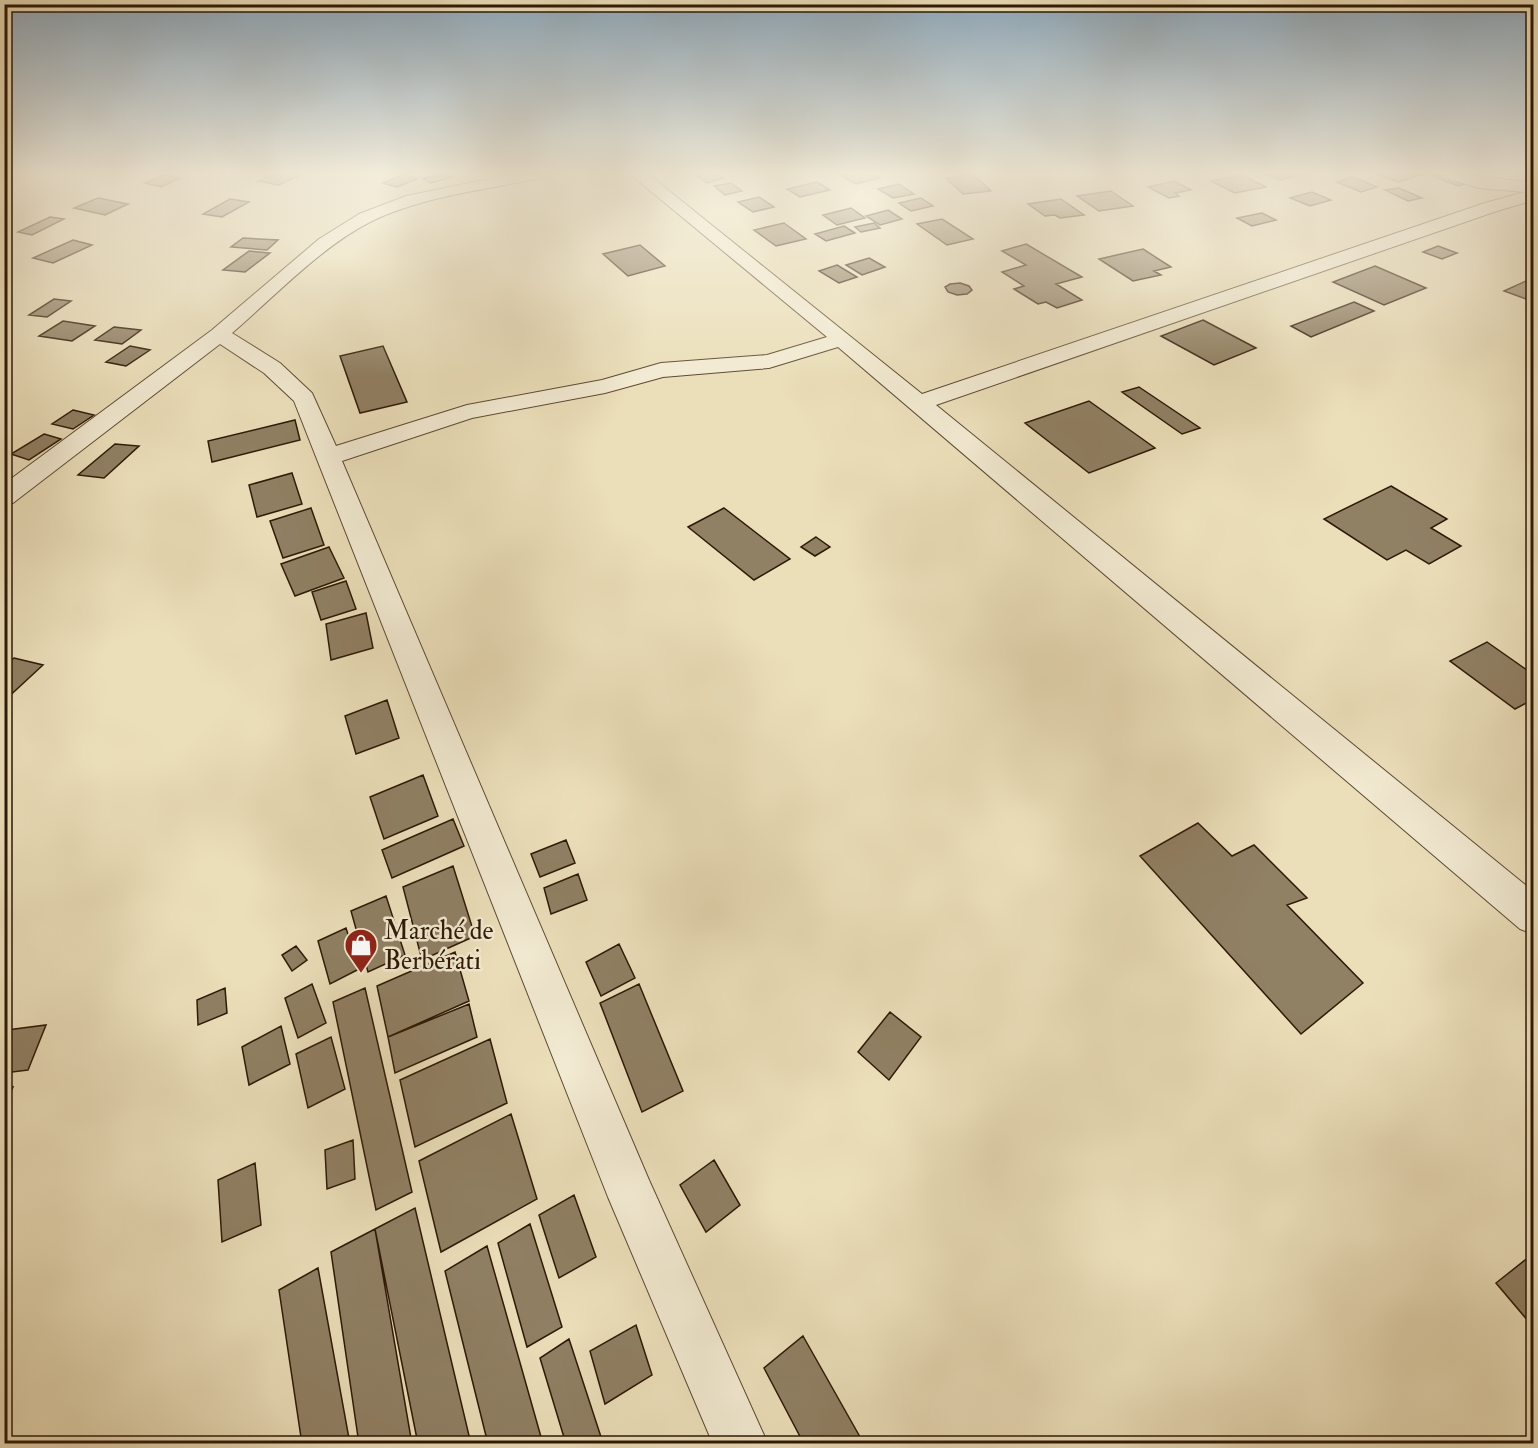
<svg xmlns="http://www.w3.org/2000/svg" width="1538" height="1448" viewBox="0 0 1538 1448" font-family="'IM FELL Double Pica',serif">
	<rect width="100%" height="100%" fill="#ebdfba"/>
	<filter id="stains"><feTurbulence type="fractalNoise" baseFrequency=".00333" numOctaves="4"/><feColorMatrix values="0 0 0 0 .2 0 0 0 0 .09 0 0 0 0 .02 0 0 0 .5 -.17"/></filter>
	<radialGradient id="worn" r=".72"><stop offset=".6" stop-color="#630" stop-opacity="0"/><stop offset="1" stop-color="#630" stop-opacity=".3"/></radialGradient>
	<path fill="#908064" stroke="#2e1906" stroke-width="1.5" d="M 273,174 L 302,174 L 279,185 L 258,181 Z
		M 404,174 L 417,179 L 397,187 L 383,183 Z
		M 440,174 L 453,177 L 431,183 L 423,179 Z
		M 702,174 L 717,174 L 724,178 L 707,183 L 696,175 Z
		M 849,174 L 872,174 L 880,178 L 856,184 L 842,176 Z
		M 1265,174 L 1304,174 L 1280,180 Z
		M 1376,174 L 1424,174 L 1398,182 Z
		M 1442,174 L 1467,183 L 1459,186 L 1434,177 Z
		M 164,175 L 180,178 L 161,187 L 145,183 Z
		M 974,175 L 991,191 L 963,194 L 946,178 Z
		M 1242,175 L 1266,187 L 1235,193 L 1211,181 Z
		M 1353,177 L 1377,187 L 1361,192 L 1337,182 Z
		M 1174,181 L 1191,190 L 1175,193 L 1179,196 L 1169,198 L 1148,187 Z
		M 817,182 L 830,190 L 800,197 L 787,189 Z
		M 731,183 L 742,191 L 725,195 L 714,186 Z
		M 899,184 L 914,194 L 893,198 L 878,189 Z
		M 1399,188 L 1422,198 L 1408,201 L 1385,190 Z
		M 1111,191 L 1133,206 L 1099,211 L 1077,196 Z
		M 1312,192 L 1331,200 L 1310,206 L 1290,198 Z
		M 759,197 L 774,207 L 753,212 L 738,202 Z
		M 98,198 L 128,204 L 105,215 L 74,208 Z
		M 921,198 L 933,206 L 911,211 L 899,203 Z
		M 230,199 L 249,202 L 222,217 L 203,214 Z
		M 1061,199 L 1084,215 L 1060,218 L 1055,215 L 1045,216 L 1028,204 Z
		M 851,208 L 865,218 L 837,225 L 823,215 Z
		M 888,210 L 902,219 L 880,225 L 866,216 Z
		M 1262,213 L 1276,220 L 1252,226 L 1237,218 Z
		M 50,217 L 64,219 L 32,235 L 18,232 Z
		M 942,219 L 973,239 L 947,245 L 917,224 Z
		M 784,223 L 806,239 L 776,246 L 754,230 Z
		M 874,223 L 880,228 L 861,232 L 855,227 Z
		M 844,226 L 855,233 L 826,241 L 815,234 Z
		M 243,238 L 278,240 L 267,250 L 231,247 Z
		M 73,240 L 92,245 L 53,263 L 33,258 Z
		M 1026,244 L 1082,277 L 1056,284 L 1082,300 L 1057,308 L 1046,302 L 1038,304 L 1014,289 L 1024,286 L 1002,272 L 1026,265 L 1002,251 Z
		M 640,245 L 665,266 L 628,276 L 603,254 Z
		M 1438,246 L 1457,253 L 1442,259 L 1423,252 Z
		M 1143,249 L 1171,267 L 1154,271 L 1161,275 L 1133,281 L 1099,259 Z
		M 249,251 L 270,253 L 245,272 L 223,270 Z
		M 869,258 L 885,267 L 862,275 L 846,265 Z
		M 837,265 L 857,277 L 839,283 L 819,271 Z
		M 1375,266 L 1426,288 L 1384,305 L 1333,282 Z
		M 1526,281 L 1534,284 L 1534,302 L 1504,291 Z
		M 960,283 L 969,286 L 972,290 L 967,294 L 957,295 L 948,292 L 945,287 L 950,284 Z
		M 54,299 L 71,301 L 47,317 L 29,315 Z
		M 1354,302 L 1374,311 L 1311,337 L 1291,326 Z
		M 1203,320 L 1256,348 L 1214,365 L 1161,336 Z
		M 63,321 L 95,326 L 72,341 L 39,336 Z
		M 114,327 L 141,330 L 122,344 L 95,340 Z
		M 130,346 L 150,350 L 126,366 L 106,362 Z
		M 383,346 L 407,402 L 360,413 L 340,356 Z
		M 1139,387 L 1200,428 L 1182,434 L 1122,392 Z
		M 1089,401 L 1155,448 L 1089,473 L 1025,423 Z
		M 73,410 L 94,415 L 73,429 L 52,424 Z
		M 295,420 L 300,440 L 212,462 L 208,441 Z
		M 44,434 L 61,439 L 29,460 L 11,454 Z
		M 115,444 L 139,446 L 104,478 L 78,475 Z
		M 292,473 L 302,504 L 257,517 L 249,485 Z
		M 1391,486 L 1447,519 L 1431,528 L 1461,546 L 1429,564 L 1406,550 L 1387,560 L 1324,519 Z
		M 311,508 L 324,545 L 283,558 L 270,521 Z
		M 724,508 L 790,559 L 754,580 L 688,527 Z
		M 816,537 L 830,547 L 815,556 L 801,547 Z
		M 329,547 L 344,578 L 295,596 L 281,564 Z
		M 346,581 L 356,609 L 321,620 L 312,592 Z
		M 366,613 L 373,648 L 331,660 L 326,624 Z
		M 1487,642 L 1534,675 L 1534,699 L 1515,709 L 1450,661 Z
		M 14,658 L 43,665 L 4,701 L 4,666 Z
		M 387,700 L 399,738 L 356,754 L 345,716 Z
		M 423,775 L 438,816 L 384,839 L 370,797 Z
		M 453,819 L 464,846 L 392,878 L 382,850 Z
		M 1198,823 L 1232,856 L 1254,845 L 1307,898 L 1287,905 L 1363,983 L 1301,1034 L 1140,856 Z
		M 566,840 L 575,863 L 540,877 L 531,854 Z
		M 453,866 L 475,936 L 422,960 L 403,887 Z
		M 578,874 L 587,900 L 551,914 L 544,888 Z
		M 386,896 L 405,955 L 368,972 L 351,911 Z
		M 346,928 L 359,969 L 330,984 L 318,941 Z
		M 619,944 L 635,978 L 601,996 L 586,962 Z
		M 296,946 L 307,960 L 292,971 L 282,955 Z
		M 455,952 L 469,1001 L 388,1037 L 377,986 Z
		M 312,984 L 326,1023 L 298,1038 L 285,998 Z
		M 639,984 L 683,1091 L 642,1112 L 600,1003 Z
		M 225,988 L 227,1013 L 198,1025 L 197,1000 Z
		M 365,988 L 412,1192 L 376,1210 L 333,1002 Z
		M 469,1004 L 477,1037 L 395,1073 L 388,1037 Z
		M 890,1012 L 921,1037 L 889,1080 L 858,1052 Z
		M 46,1025 L 28,1070 L 4,1073 L 4,1035 L 7,1030 Z
		M 281,1026 L 290,1064 L 249,1085 L 242,1047 Z
		M 331,1037 L 345,1089 L 308,1108 L 296,1054 Z
		M 490,1039 L 507,1103 L 415,1147 L 400,1080 Z
		M 13,1087 L 4,1107 L 4,1088 Z
		M 511,1114 L 537,1199 L 441,1252 L 419,1161 Z
		M 353,1140 L 355,1179 L 327,1189 L 325,1150 Z
		M 714,1160 L 740,1205 L 706,1232 L 680,1185 Z
		M 255,1163 L 261,1225 L 222,1242 L 218,1180 Z
		M 574,1195 L 596,1257 L 559,1278 L 539,1215 Z
		M 415,1208 L 471,1444 L 418,1444 L 375,1229 Z
		M 530,1224 L 562,1327 L 527,1347 L 498,1243 Z
		M 375,1229 L 412,1444 L 359,1444 L 331,1252 Z
		M 487,1246 L 543,1444 L 488,1444 L 445,1271 Z
		M 1534,1253 L 1534,1328 L 1496,1283 Z
		M 318,1268 L 350,1444 L 302,1444 L 279,1290 Z
		M 636,1325 L 652,1375 L 605,1404 L 590,1351 Z
		M 803,1336 L 864,1444 L 804,1444 L 764,1368 Z
		M 569,1339 L 601,1437 L 591,1444 L 566,1444 L 540,1358 Z"/>
	<g fill="none" stroke-linecap="round" stroke-linejoin="round">
		<g stroke="#5d4a33" stroke-width="2">
			<path id="street" d="M 514,174 L 544,174 L 536,179 C 482,190 422,197 372,221 C 323,245 274,297 232,333 L 280,363 L 312,393 L 336,446 L 467,405 L 602,380 L 661,363 L 767,355 L 827,337 L 630,174 L 648,174 L 922,394 L 1485,203 L 1525,192 L 1479,188 L 1443,177 L 1441,174 C 1472,174 1503,180 1534,183 L 1534,200 L 1497,211 L 936,405 L 1534,892 L 1534,934 L 1520,929 L 838,347 L 769,368 L 663,377 L 605,393 L 472,418 L 342,461 L 649,1180 L 768,1444 L 713,1444 L 608,1197 L 294,401 L 264,373 L 220,344 L 13,503 L 4,505 L 4,484 L 212,330 L 319,239 L 359,214 L 406,196 Z"/>
		</g>
		<use href="#street" fill="#f2ead2" fill-rule="evenodd"/>
	</g>
	<linearGradient id="sky" x2="0" y2="1"><stop stop-color="#8faabd"/><stop offset="0.46" stop-color="#f6f1e0"/><stop offset="1" stop-color="#f6f1e0" stop-opacity="0"/></linearGradient>
	<rect width="1538" height="376" fill="url(#sky)"/>
	<defs>
		<g id="shop-pin" transform="scale(1.725)"><path d="M0 17L-7.5 6A9.5 9.5 0 1 1 7.5 6Z" fill="#8f2418" stroke="#f2ead2"/><path d="M-5-2.5h2.3a2.7 3.5 0 0 1 5.4 0H5L5.5 6h-11ZM-1.5-2.5h3a1.5 2.3 0 0 0-3 0Z" fill="#fff"/></g>
	</defs>
	<g fill-rule="evenodd">
		<use href="#shop-pin" x="361" y="945"/>
	</g>
	<g text-anchor="middle" stroke-width="5" stroke-linejoin="round" paint-order="stroke">
		<g font-size="26" fill="#2e1906" stroke="#f2ead2" text-anchor="start">
			<text x="384" y="939">Marché de<tspan x="384" dy="30">Berbérati</tspan></text>
		</g>
	</g>
	<rect width="1538" height="1448" fill="none" stroke="#ebdfba" stroke-width="24"/>
	<rect x="6" y="6" width="1526" height="1436" fill="none" stroke="#2e1906" stroke-width="3"/>
	<rect x="12" y="12" width="1514" height="1424" fill="none" stroke="#2e1906" stroke-width="1.5"/>
	<rect width="100%" height="100%" filter="url(#stains)"/>
	<rect width="100%" height="100%" fill="url(#worn)"/>
</svg>
